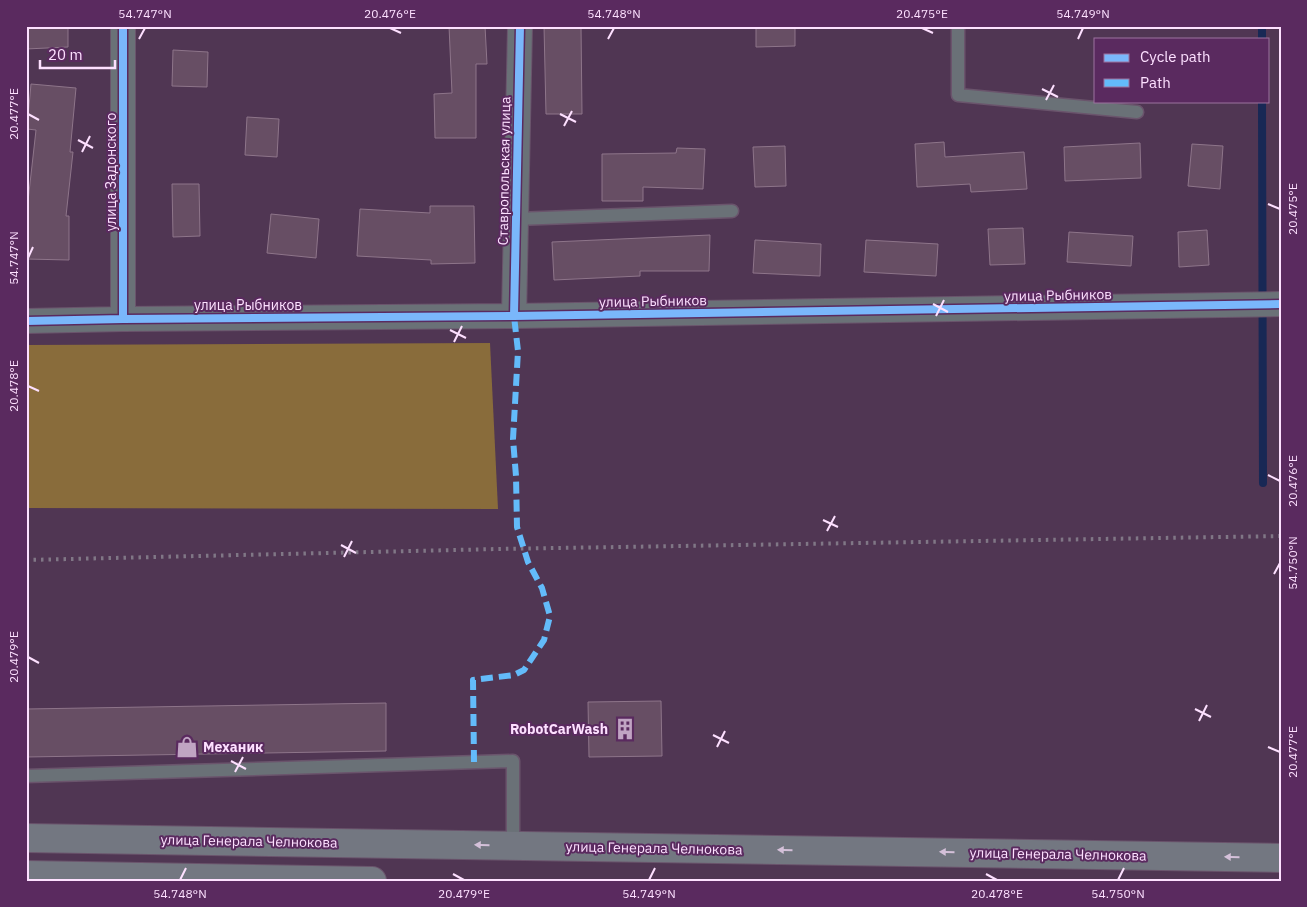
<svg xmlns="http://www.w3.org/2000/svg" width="1307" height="907" viewBox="0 0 1307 907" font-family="'IBM Plex Sans',sans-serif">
	<rect width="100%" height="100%" fill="#503653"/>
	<path fill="#896c3b" d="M 490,343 L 498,509 L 26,508 L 26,345 Z"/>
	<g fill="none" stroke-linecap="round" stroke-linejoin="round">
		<path stroke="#182855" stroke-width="8" d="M 1262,26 L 1262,39
			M 1262,101 L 1263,483"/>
	</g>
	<path fill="#674e64" stroke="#8e758a" d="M 26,26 L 68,26 L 68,47 L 26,49 Z
		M 449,26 L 485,26 L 487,64 L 476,64 L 476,138 L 435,138 L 434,94 L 452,93 Z
		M 544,26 L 581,26 L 582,114 L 546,114 Z
		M 756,26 L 795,26 L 795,46 L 756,47 Z
		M 173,50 L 208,52 L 207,87 L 172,86 Z
		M 31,84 L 76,88 L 70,152 L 73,152 L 66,216 L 69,216 L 69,260 L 26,259 L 26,219 L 36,130 L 27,129 Z
		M 247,117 L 279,119 L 277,157 L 245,155 Z
		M 944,142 L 945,157 L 1024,152 L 1027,189 L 971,192 L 970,184 L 917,187 L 915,144 Z
		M 1140,143 L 1141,178 L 1065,181 L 1064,147 Z
		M 1192,144 L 1223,146 L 1220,189 L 1188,186 Z
		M 785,146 L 786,186 L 755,187 L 753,147 Z
		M 677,148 L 705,149 L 703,189 L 643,187 L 643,201 L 602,201 L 602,154 L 676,153 Z
		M 172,184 L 199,184 L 200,236 L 173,237 Z
		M 430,206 L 474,206 L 475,263 L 431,264 L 431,260 L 357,256 L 360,209 L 430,213 Z
		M 271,214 L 319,219 L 316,258 L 267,253 Z
		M 1023,228 L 1025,264 L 990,265 L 988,229 Z
		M 1207,230 L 1209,265 L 1179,267 L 1178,232 Z
		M 1069,232 L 1133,236 L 1131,266 L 1067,262 Z
		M 710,235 L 709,271 L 640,271 L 640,276 L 554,280 L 552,242 Z
		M 755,240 L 821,244 L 820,276 L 753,273 Z
		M 866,240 L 938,244 L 936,276 L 864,272 Z
		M 661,701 L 662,756 L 589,757 L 588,702 Z
		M 386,703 L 386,751 L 26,757 L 26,709 Z"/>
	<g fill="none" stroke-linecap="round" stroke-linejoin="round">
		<g stroke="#6a546c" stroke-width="15">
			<path id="service" d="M 958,26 L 958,95 L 1137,112
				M 516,219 L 732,211
				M 26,776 L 513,761 L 513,845"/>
		</g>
		<g stroke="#6a546c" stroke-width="26">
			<path id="minor" d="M 514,316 L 520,26
				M 123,319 L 123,26
				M 26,321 L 123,319 L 514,316 L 1281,304"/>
		</g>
		<g stroke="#6a546c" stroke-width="30">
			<path id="primary" d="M 26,838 L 1281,858
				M 26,875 L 372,881"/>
		</g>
		<use href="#service" stroke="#6a7177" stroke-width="12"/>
		<use href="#minor" stroke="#6a7177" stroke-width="24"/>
		<use href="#primary" stroke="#737781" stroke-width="28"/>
		<path stroke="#807786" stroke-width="4" stroke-dasharray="2.5 5" stroke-linecap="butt" d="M 26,560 L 498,549 L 1281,536"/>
		<path stroke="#63bbfa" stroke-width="6" stroke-dasharray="12 6" stroke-linecap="butt" d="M 474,762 L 473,680 L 514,675 L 524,670 L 544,640 L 550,616 L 542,588 L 528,562 L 517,527 L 516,476 L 513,439 L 518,351 L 514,316"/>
		<g stroke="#5a2a5f" stroke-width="11">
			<path id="cycleway" d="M 514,316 L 520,26
				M 123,319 L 123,26
				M 26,321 L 123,319 L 514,316 L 1281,304"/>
		</g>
		<use href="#cycleway" stroke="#7ab7fb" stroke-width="8"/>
	</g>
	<defs><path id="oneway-solid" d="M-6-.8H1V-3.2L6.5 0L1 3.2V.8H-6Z" transform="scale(1.25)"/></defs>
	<g fill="#d4c0d9">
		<use href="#oneway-solid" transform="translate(482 845) rotate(-179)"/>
		<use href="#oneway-solid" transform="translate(785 850) rotate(-179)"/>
		<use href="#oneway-solid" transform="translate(947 852) rotate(-179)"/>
		<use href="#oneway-solid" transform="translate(1232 857) rotate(-179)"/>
	</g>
	<path fill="none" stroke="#fde0ff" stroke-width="2" d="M 390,28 L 401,33M 922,28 L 933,33M 139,39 L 145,28M 608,39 L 614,28M 1078,39 L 1083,28M 1042,89 L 1058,97M 1046,100 L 1054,85M 28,114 L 39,120M 560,114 L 576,122M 564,126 L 572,111M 78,140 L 93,148M 82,152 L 90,136M 1268,204 L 1280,209M 28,258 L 33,247M 933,304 L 948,312M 936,316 L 944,300M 450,330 L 466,338M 454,342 L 462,326M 28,386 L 39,391M 1268,475 L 1280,481M 823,520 L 838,527M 827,531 L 835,516M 341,545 L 356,553M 344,557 L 352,541M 1274,574 L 1280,563M 28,657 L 39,663M 1195,709 L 1211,717M 1199,721 L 1207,705M 713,735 L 729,743M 717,747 L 725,731M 1268,747 L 1280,752M 231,761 L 246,769M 235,772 L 243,757M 453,874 L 464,880M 986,874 L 997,880M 180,880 L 186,868M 649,880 L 655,868M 1118,880 L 1124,868"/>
	<defs>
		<g id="building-bare" transform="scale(1.725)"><path d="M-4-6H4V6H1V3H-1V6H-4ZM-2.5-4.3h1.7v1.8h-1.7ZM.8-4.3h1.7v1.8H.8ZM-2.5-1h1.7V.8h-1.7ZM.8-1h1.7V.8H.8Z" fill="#c0a4c3" stroke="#5a2a5f" stroke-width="2.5" paint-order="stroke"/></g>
		<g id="shop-bare" transform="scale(1.725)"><path d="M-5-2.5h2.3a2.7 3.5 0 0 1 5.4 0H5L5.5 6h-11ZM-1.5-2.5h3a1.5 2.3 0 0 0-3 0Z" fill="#c0a4c3" stroke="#5a2a5f" stroke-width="2.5" paint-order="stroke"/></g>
	</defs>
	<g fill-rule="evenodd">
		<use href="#building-bare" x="625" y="729"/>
		<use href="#shop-bare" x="187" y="747"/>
	</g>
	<g text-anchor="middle" stroke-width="4" stroke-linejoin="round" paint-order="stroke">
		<g font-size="14" fill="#fde0ff" stroke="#5a2a5f">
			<text transform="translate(504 171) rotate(-89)" y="5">Ставропольская улица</text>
			<text transform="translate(111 172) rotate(-90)" y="5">улица Задонского</text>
			<text transform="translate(1058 295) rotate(-1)" y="5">улица Рыбников</text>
			<text transform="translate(653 301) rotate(-1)" y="5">улица Рыбников</text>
			<text x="248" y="310">улица Рыбников</text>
			<text transform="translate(249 841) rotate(1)" y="5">улица Генерала Челнокова</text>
			<text transform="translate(654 848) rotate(1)" y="5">улица Генерала Челнокова</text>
			<text transform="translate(1058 854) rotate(1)" y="5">улица Генерала Челнокова</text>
		</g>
		<g font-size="14" font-weight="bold" fill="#fde0ff" stroke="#5a2a5f" text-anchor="end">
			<text x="608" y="734">RobotCarWash</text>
			<text x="203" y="752" text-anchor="start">Механик</text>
		</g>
	</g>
	<rect width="1307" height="907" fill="none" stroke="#5a2a5f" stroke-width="55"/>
	<rect x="1094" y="38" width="175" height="65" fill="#5a2a5f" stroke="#9b739f"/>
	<rect x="1104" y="54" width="25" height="8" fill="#7ab7fb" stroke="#9b739f"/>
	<text x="1140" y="62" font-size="15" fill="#fde0ff">Cycle path</text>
	<rect x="1104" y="79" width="25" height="8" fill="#63bbfa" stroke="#9b739f"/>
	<text x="1140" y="88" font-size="15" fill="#fde0ff">Path</text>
	<path d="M40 60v8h75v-8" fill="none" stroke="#fde0ff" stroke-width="2.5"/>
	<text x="48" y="60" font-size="15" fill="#fde0ff" stroke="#5a2a5f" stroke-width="4" paint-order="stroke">20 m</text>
	<rect x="28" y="28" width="1252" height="852" fill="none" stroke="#fde0ff" stroke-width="2"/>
	<g font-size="12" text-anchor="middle" fill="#fde0ff">
		<text x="145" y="18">54.747°N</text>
		<text x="390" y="18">20.476°E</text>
		<text x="614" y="18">54.748°N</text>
		<text x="922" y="18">20.475°E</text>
		<text x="1083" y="18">54.749°N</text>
		<text transform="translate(14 114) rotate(-90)" y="4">20.477°E</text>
		<text transform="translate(1293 209) rotate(-90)" y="4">20.475°E</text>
		<text transform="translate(14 258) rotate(-90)" y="4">54.747°N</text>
		<text transform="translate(14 386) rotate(-90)" y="4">20.478°E</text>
		<text transform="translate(1293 481) rotate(-90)" y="4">20.476°E</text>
		<text transform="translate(1293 563) rotate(-90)" y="4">54.750°N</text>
		<text transform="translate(14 657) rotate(-90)" y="4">20.479°E</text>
		<text transform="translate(1293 752) rotate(-90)" y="4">20.477°E</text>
		<text x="180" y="898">54.748°N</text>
		<text x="464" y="898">20.479°E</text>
		<text x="649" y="898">54.749°N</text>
		<text x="997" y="898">20.478°E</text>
		<text x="1118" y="898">54.750°N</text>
	</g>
</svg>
